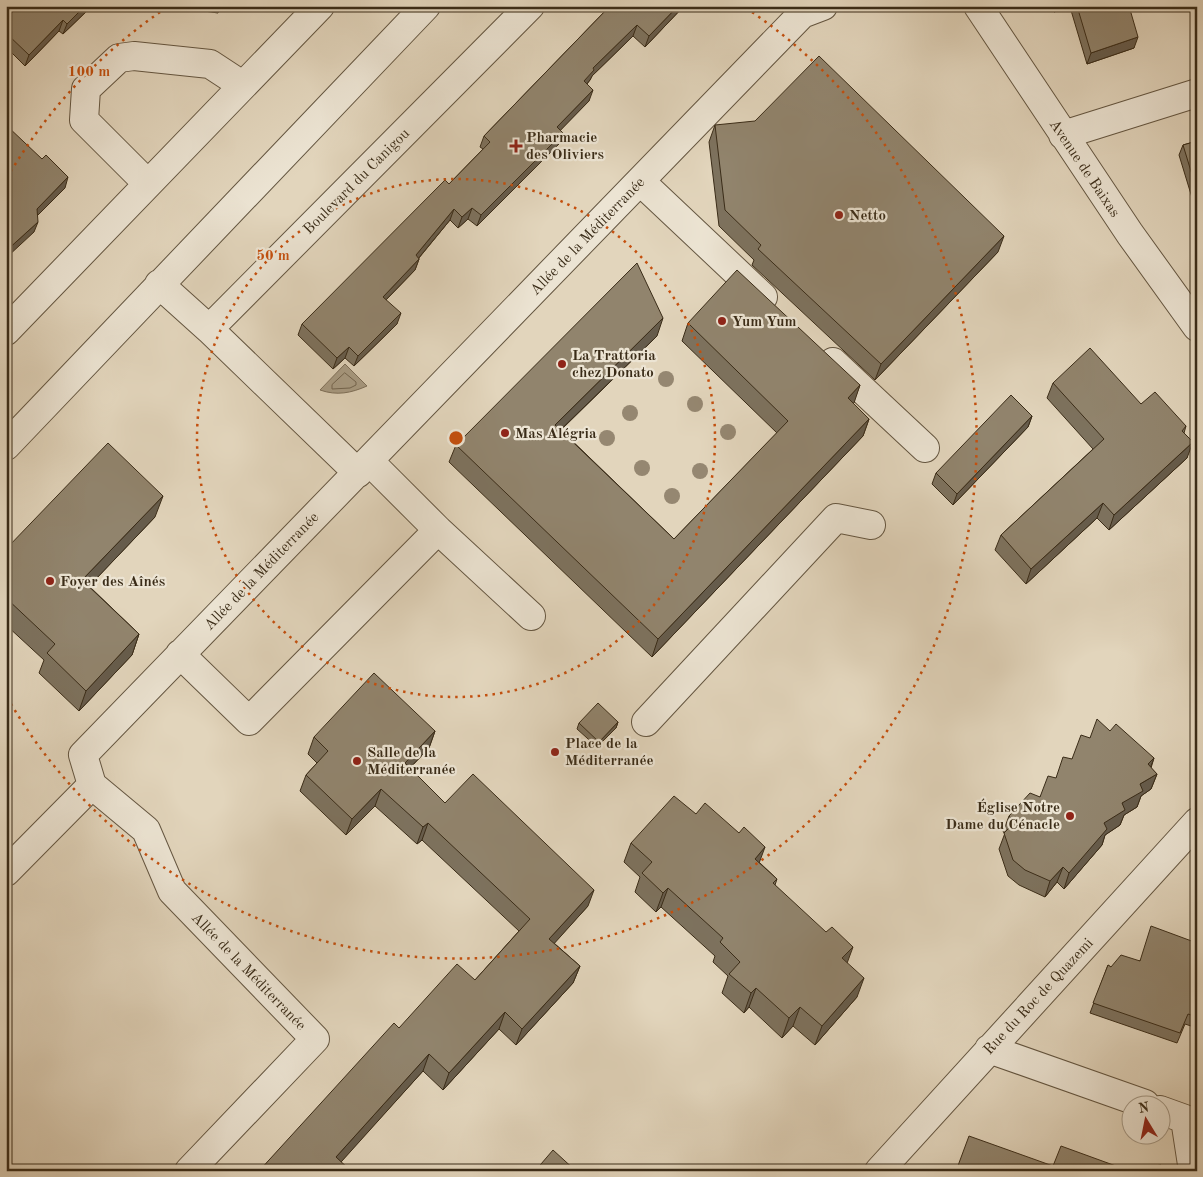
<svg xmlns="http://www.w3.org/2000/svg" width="1203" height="1177" viewBox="0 0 1203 1177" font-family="'Old Standard TT',serif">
	<rect width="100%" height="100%" fill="#e2d5bc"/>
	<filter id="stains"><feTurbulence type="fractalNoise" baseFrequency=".004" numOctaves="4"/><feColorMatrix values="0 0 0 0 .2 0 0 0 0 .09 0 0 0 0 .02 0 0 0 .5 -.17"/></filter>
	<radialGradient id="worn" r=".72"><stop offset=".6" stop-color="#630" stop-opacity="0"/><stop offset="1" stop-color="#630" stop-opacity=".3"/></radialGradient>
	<path fill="#a99c84" stroke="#7d6f59" d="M 345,364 L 367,386 C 351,393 337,396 320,390 Z"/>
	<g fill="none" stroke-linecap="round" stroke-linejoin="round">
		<path stroke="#72644e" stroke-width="1" d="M 345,373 L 356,382 L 356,385 L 350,388 L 332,389 L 332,385 Z"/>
		<g stroke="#645641" stroke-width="30">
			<path id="minor" d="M 978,6 L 1130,234 L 1197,327
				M 1063,135 L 1197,93
				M 640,181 L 763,297
				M 148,184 L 84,120 L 86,89 L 119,58 L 134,56 L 210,64 L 242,85
				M 159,284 L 209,329 L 530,6
				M 209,329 L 358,473
				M 6,331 L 320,6
				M 833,362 L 925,448
				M 6,446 L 426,6
				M 438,530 L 531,616
				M 180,654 L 249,721 L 438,530 L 369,461
				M 646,722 L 836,518 L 871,525
				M 6,872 L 92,785
				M 989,1049 L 1145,1104
				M 1160,1110 L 1185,1119 L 1193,1171
				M 189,1171 L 315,1039 L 172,891 L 146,830 L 92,785 L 83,755 L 802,14 L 823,6
				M 879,1171 L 1197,822"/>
		</g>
		<use href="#minor" stroke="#ece4d3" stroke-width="28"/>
	</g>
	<g fill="#958771">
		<circle cx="666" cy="379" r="8"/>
		<circle cx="695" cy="404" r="8"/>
		<circle cx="630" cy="413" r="8"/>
		<circle cx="728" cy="432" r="8"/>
		<circle cx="607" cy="438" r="8"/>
		<circle cx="642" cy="468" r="8"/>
		<circle cx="700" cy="471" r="8"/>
		<circle cx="672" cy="496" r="8"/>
	</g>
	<path fill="#7d725e" stroke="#3a2c18" d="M 15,6 L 92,6 L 63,34 L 59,31 L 25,66 L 6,47 L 6,15 Z
		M 610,6 L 684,6 L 645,47 L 633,36 L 592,76 L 590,80 L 587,84 L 589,101 L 560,130 L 559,144 L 477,226 L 468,219 L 458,228 L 450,220 L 419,258 L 419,259 L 415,270 L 386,300 L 397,324 L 354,366 L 345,358 L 333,369 L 298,335 L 302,324 L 449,184 L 483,149 L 480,147 L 484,136 Z
		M 1053,6 L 1129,6 L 1134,48 L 1087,64 L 1070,7 L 1054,12 Z
		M 715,125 L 998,252 L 875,380 L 752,265 L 754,260 L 719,226 L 709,142 Z
		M 1197,141 L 1197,214 L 1179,155 L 1183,145 Z
		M 688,323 L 860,385 L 853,403 L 869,419 L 863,436 L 652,657 L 449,462 L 456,445 L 657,336 L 561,430 L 674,539 L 777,433 L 682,341 Z
		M 1053,383 L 1141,404 L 1186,426 L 1184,433 L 1187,458 L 1109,530 L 1097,518 L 1026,584 L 995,550 L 1001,535 L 1093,449 L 1047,398 Z
		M 1032,416 L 1028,427 L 953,505 L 932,484 L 936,473 Z
		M 155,517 L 89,586 L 139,634 L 132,655 L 79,711 L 39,673 L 44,660 L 6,625 L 6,549 Z
		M 618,722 L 616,728 L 597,747 L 577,729 L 579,723 Z
		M 435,731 L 429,748 L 410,768 L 445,803 L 588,906 L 554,943 L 580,966 L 573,983 L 516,1045 L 499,1029 L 443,1090 L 423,1071 L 341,1161 L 259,1171 L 399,1028 L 475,980 L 519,931 L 422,840 L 417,844 L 375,806 L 346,835 L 300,791 L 306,775 L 317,763 L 308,754 L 314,737 Z
		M 1110,731 L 1154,758 L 1151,768 L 1157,774 L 1151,789 L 1141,796 L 1137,807 L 1124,815 L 1120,825 L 1105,835 L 1102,845 L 1064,889 L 1057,882 L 1045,897 L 1019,885 L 1008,876 L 999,849 L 1005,833 L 1003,832 L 1009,816 L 1040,797 L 1090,738 Z
		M 696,814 L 760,863 L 777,879 L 775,885 L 847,963 L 857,997 L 815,1045 L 793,1026 L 782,1038 L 749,1007 L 744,1013 L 722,993 L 728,976 L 713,962 L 715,956 L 661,907 L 656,912 L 635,892 L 640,877 L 624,862 L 631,843 Z
		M 1197,943 L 1197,1028 L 1185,1024 L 1177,1043 L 1090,1013 L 1108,965 L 1111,967 L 1139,961 Z"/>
	<path fill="#665c4c" stroke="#3a2c18" d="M 85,6 L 92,6 L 63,34 L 67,24 Z
		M 170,6 L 221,6 L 218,13 Z
		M 678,6 L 684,6 L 645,47 L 649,36 Z
		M 1056,6 L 1071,6 L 1054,12 Z
		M 63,20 L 59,31 L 25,66 L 29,55 Z
		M 637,25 L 633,36 L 592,76 L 590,80 L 580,92 L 584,81 L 593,68 Z
		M 1138,37 L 1134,48 L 1087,64 L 1091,53 Z
		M 593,90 L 589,101 L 553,138 L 557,127 Z
		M 563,133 L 559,144 L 477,226 L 481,215 Z
		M 68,177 L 65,188 L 33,220 L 37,209 Z
		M 472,208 L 468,219 L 458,228 L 462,217 Z
		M 454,209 L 450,220 L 412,266 L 416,255 Z
		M 38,222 L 34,232 L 6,258 L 6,251 Z
		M 1004,236 L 998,252 L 875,380 L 881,364 Z
		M 419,259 L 415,270 L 379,307 L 383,297 Z
		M 401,313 L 397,324 L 354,366 L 358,356 Z
		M 663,318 L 657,336 L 548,442 L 555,425 Z
		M 349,347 L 345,358 L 333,369 L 337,358 Z
		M 860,385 L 854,403 L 841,415 L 848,398 Z
		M 1032,416 L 1028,427 L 953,505 L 957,494 Z
		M 869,419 L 863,436 L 652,657 L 658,639 Z
		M 1193,442 L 1187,458 L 1109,530 L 1114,515 Z
		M 163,496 L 155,517 L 75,601 L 82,580 Z
		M 1103,503 L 1097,518 L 1026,584 L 1031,569 Z
		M 139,634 L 132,655 L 79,711 L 86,691 Z
		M 618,722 L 616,728 L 597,747 L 599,742 Z
		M 435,731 L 429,748 L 399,779 L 405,763 Z
		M 1154,758 L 1148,774 L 1148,764 Z
		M 1157,774 L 1151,789 L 1141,796 L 1137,807 L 1124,815 L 1120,825 L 1105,835 L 1102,845 L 1064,889 L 1069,873 L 1104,823 L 1140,784 Z
		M 381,789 L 375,806 L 346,835 L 352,819 Z
		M 428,823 L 422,840 L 417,844 L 423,827 Z
		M 765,847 L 758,866 L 755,859 Z
		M 1063,867 L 1057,882 L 1045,897 L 1050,881 Z
		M 668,888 L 661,907 L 656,912 L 663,893 Z
		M 594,890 L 588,906 L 543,956 L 549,939 Z
		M 853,947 L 846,966 L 842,958 Z
		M 580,966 L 573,983 L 516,1045 L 522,1029 Z
		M 864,978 L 857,997 L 815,1045 L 822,1026 Z
		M 756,988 L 749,1007 L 744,1013 L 751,993 Z
		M 800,1007 L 793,1026 L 782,1038 L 789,1018 Z
		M 505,1012 L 499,1029 L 443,1090 L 449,1073 Z
		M 429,1054 L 423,1071 L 333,1171 L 336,1157 Z"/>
	<path fill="#91846d" stroke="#3a2c18" d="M 15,6 L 85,6 L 67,24 L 63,20 L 29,55 L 6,33 L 6,15 Z
		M 610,6 L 678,6 L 649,36 L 637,25 L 593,68 L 594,70 L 584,81 L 593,90 L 557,127 L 563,133 L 481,215 L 472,208 L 462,217 L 454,209 L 416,255 L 419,259 L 383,297 L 401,313 L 358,356 L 349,347 L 337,358 L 302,324 L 445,180 L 449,184 L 490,142 L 484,136 Z
		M 1077,6 L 1129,6 L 1138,37 L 1091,53 Z
		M 819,56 L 1004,236 L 881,364 L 758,249 L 761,245 L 725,210 L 715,125 L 755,121 Z
		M 6,125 L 42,159 L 46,155 L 68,177 L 37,209 L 38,222 L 6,251 Z
		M 1197,141 L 1197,191 L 1183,145 Z
		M 637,263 L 663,318 L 555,425 L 674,539 L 788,421 L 688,323 L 737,270 L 860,385 L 848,398 L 869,419 L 658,639 L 456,445 Z
		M 1090,348 L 1141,404 L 1155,392 L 1186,426 L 1182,431 L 1193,442 L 1114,515 L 1103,503 L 1031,569 L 1001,535 L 1104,439 L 1053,383 Z
		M 1011,395 L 1032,416 L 957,494 L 936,473 Z
		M 108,443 L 163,496 L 82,580 L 139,634 L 86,691 L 47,653 L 55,644 L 6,598 L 6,584 L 9,581 L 6,578 L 6,549 Z
		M 374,673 L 435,731 L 405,763 L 445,803 L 473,774 L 594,890 L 549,939 L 580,966 L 522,1029 L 505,1012 L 449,1073 L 429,1054 L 336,1157 L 351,1171 L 259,1171 L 394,1023 L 399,1028 L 457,964 L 475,980 L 530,919 L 428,823 L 423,827 L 381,789 L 352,819 L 306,775 L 328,751 L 314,737 Z
		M 598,703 L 618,722 L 599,742 L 579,723 Z
		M 1097,719 L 1110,731 L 1116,724 L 1154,758 L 1148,764 L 1157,774 L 1140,784 L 1143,791 L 1122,803 L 1125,810 L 1104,823 L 1107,829 L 1069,873 L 1063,867 L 1050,881 L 1025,870 L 1013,860 L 1004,833 L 1015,822 L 1009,816 L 1030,793 L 1040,797 L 1048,776 L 1056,778 L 1063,757 L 1072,759 L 1081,735 L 1090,738 Z
		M 674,796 L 696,814 L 705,803 L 739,833 L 744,827 L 765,847 L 755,859 L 777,879 L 773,883 L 826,932 L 832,927 L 853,947 L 842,958 L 864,978 L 822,1026 L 800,1007 L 789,1018 L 756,988 L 751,993 L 729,974 L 740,962 L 720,942 L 723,938 L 668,888 L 663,893 L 642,873 L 652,862 L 631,843 Z
		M 1151,926 L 1197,943 L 1197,1017 L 1188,1014 L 1180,1033 L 1093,1003 L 1108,965 L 1111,967 L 1121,955 L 1140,961 Z
		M 969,1136 L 1053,1166 L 1061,1146 L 1127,1170 L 1161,1165 L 1162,1171 L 956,1171 Z
		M 553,1150 L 576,1171 L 535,1171 Z"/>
	<g fill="none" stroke="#c5500e" stroke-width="2.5" stroke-dasharray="2.5 5">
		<circle cx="456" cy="438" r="259"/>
		<path d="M7 178A519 519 0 0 1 166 8M746 8A519 519 0 1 1 7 697"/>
	</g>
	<g fill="#8f2418" stroke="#ece4d3" stroke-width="2">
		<path d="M513.5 138.5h5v5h5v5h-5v5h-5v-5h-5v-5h5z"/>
		<circle cx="839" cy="215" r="5"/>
		<circle cx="722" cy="321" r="5"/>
		<circle cx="562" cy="364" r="5"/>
		<circle cx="505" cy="433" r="5"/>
		<circle cx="50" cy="581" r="5"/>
		<circle cx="555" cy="752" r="5"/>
		<circle cx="357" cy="761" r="5"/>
		<circle cx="1070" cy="816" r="5"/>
	</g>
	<g text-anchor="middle" stroke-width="4.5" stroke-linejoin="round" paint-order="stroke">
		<g font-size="15" font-weight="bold" fill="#3a2c18" stroke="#ece4d3" text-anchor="start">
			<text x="526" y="142">Pharmacie<tspan x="526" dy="17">des Oliviers</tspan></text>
			<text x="849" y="220">Netto</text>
			<text x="732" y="326">Yum Yum</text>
			<text x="572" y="360">La Trattoria<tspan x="572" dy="17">chez Donato</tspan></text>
			<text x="515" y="438">Mas Alégria</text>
			<text x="60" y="586">Foyer des Aînés</text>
			<text x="565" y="748">Place de la<tspan x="565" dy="17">Méditerranée</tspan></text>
			<text x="367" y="757">Salle de la<tspan x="367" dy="17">Méditerranée</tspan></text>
			<text x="1060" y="812" text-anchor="end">Église Notre<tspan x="1060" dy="17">Dame du Cénacle</tspan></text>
		</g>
		<g font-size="15" fill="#3a2c18" stroke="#ece4d3">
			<text transform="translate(1085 168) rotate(56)" y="5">Avenue de Baixas</text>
			<text transform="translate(356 181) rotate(-45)" y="5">Boulevard du Canigou</text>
			<text transform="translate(587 236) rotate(-46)" y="5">Allée de la Méditerranée</text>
			<text transform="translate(261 571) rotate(-46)" y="5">Allée de la Méditerranée</text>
			<text transform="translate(249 971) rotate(46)" y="5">Allée de la Méditerranée</text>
			<text transform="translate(1038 996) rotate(-47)" y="5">Rue du Roc de Quazemi</text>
		</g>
	</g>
	<circle cx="456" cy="438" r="8" fill="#c5500e" stroke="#ece4d3" stroke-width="2.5"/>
	<g font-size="15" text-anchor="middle" font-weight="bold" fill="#c5500e" stroke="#ece4d3" stroke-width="4.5" stroke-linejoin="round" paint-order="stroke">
		<text x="89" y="76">100 m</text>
		<text x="273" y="260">50 m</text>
	</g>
	<rect width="1203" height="1177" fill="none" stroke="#e2d5bc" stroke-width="25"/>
	<rect x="8" y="8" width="1188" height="1162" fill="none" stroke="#3a2c18" stroke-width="2.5"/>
	<rect x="12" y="12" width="1178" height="1152" fill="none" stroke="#3a2c18"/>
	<g transform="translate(1146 1120) rotate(350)"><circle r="24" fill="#ece4d3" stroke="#a59a88"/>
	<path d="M0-4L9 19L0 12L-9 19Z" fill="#8f2418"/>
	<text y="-8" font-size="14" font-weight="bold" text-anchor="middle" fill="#3a2c18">N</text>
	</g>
	<rect width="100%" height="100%" filter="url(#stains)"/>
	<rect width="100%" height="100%" fill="url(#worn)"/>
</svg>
